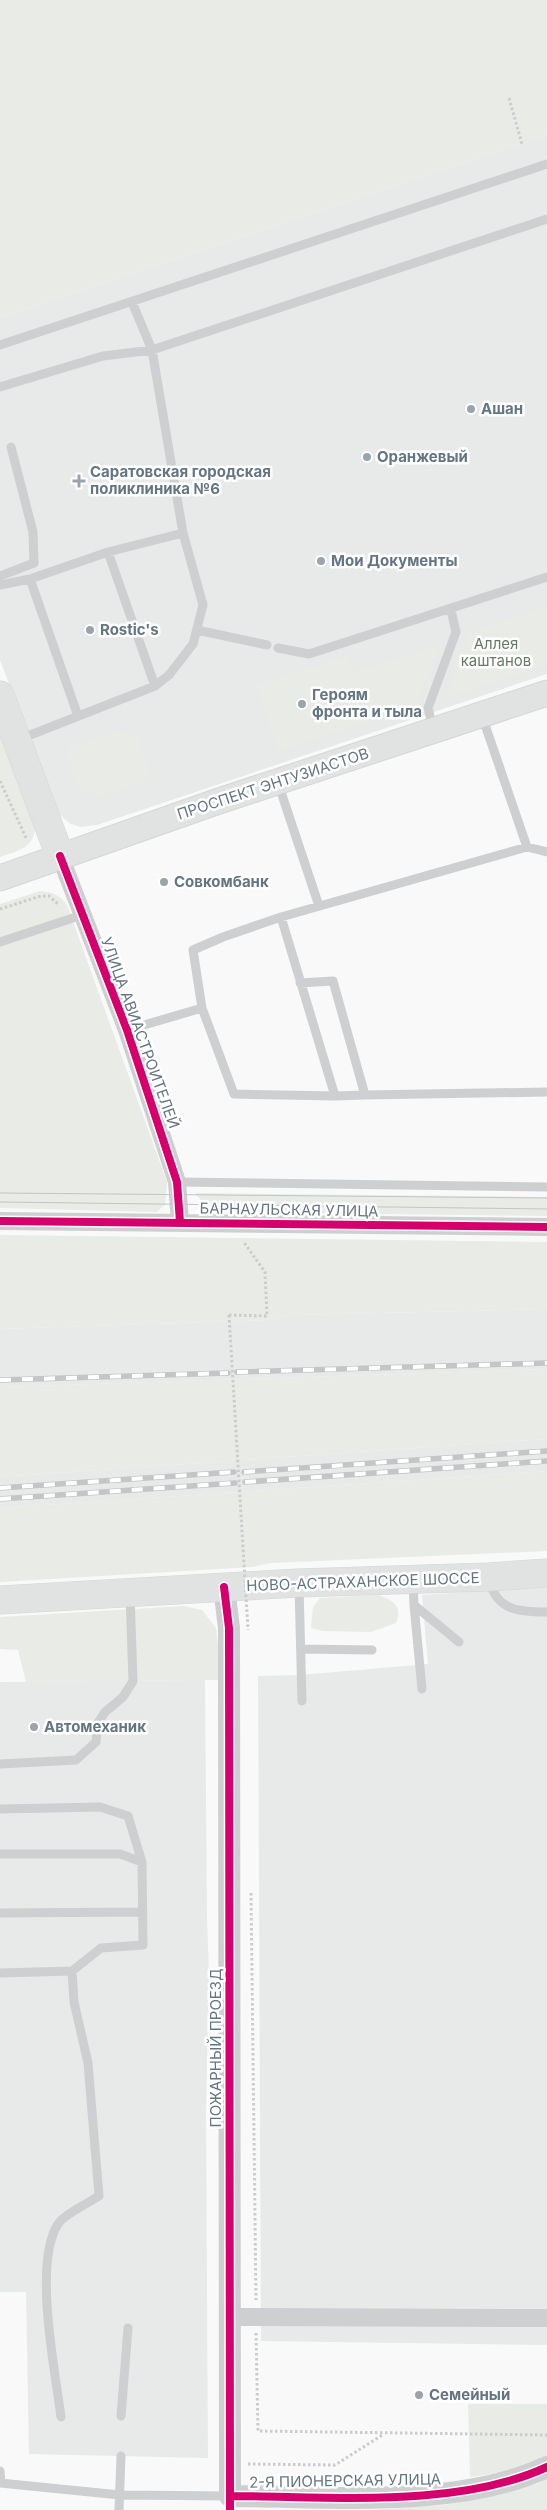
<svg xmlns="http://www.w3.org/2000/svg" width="547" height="2510" viewBox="0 0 547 2510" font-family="Inter,sans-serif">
	<rect width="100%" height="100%" fill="#f9f9f9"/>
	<path fill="#e8e9e9" d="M 547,135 L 547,674 L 97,825 L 80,827 L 69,823 L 58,813 L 0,660 L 0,318 Z
		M 547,1309 L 547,1369 L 0,1387 L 0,1329 L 271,1320 L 294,1315 Z
		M 547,1439 L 547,1471 L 0,1508 L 0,1477 Z
		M 547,1587 L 547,2345 L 261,2341 L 258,1676 L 300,1675 L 428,1664 L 422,1595 Z
		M 205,1680 L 207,1916 L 209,1976 L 206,2112 L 208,2458 L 29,2454 L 26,2292 L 0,2292 L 0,1682 Z"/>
	<path fill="#e8ebe6" d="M 0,0 L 547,0 L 547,135 L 0,318 Z
		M 547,606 L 547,665 L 445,699 L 470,633 Z
		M 441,645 L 415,707 L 278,751 L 257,685 L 349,655 L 353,672 Z
		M 0,728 L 36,825 C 33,849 20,850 0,857 Z
		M 117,732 L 138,736 L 148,769 L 144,782 L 99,797 L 77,788 L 67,748 Z
		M 40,891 C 53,892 60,895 67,905 L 167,1182 L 165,1205 L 156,1212 L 0,1208 L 0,904 Z
		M 195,1193 L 547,1197 L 547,1216 L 211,1212 Z
		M 0,1235 L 547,1242 L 547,1309 L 294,1315 L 271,1320 L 0,1329 Z
		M 547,1369 L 547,1439 L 0,1477 L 0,1387 Z
		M 547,1471 L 547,1551 L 271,1563 L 252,1567 L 0,1582 L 0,1508 Z
		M 378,1595 C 393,1600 403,1606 396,1623 L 371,1632 L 323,1631 L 311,1628 L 313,1607 L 320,1598 Z
		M 184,1606 L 202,1610 L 216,1628 L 222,1680 L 26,1682 L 18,1650 L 0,1649 L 0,1617 Z
		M 468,2404 L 547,2404 L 547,2457 L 499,2473 L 470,2477 Z
		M 547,2478 L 547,2510 L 373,2510 L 446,2505 L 537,2484 Z"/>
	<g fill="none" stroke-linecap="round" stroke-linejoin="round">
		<g stroke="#d5d6d7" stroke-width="27">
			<path id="secondary" d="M 0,878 L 216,802 L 547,693"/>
		</g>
		<g stroke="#d5d6d7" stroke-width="29">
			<path id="primary" d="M 0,695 L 60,856
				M 0,1600 L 298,1583 L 488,1577 L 547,1573"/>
		</g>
		<path stroke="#cbcccd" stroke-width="3" stroke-dasharray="2.5 2.5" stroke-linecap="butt" d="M 509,98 L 522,144
			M 0,781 L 27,840
			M 0,909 L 41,896 L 49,896 L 58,904
			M 229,1315 L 267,1316 L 265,1272 L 243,1241
			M 251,1893 L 256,2300
			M 256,2333 L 258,2431 L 547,2435
			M 248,2464 L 335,2465 L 384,2434"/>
		<path stroke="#cecfd0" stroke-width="9" d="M 0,345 L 547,164
			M 0,387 L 103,356 L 152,350 L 547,219
			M 108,552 L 155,686
			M 0,576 L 34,563 L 33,532 L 11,447
			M 30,579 L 78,716
			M 0,585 L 30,579 L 108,552 L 183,533
			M 197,630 L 267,645
			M 278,648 L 309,654 L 547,577
			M 482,716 L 527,847
			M 433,728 L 428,708 L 456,632 L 451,610
			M 20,739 L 155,686 L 169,675 L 193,644 L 203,605 L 183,533 L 152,350 L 132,302
			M 278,783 L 319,906
			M 281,917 L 335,1096 L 365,1095 L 333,981 L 300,983
			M 0,942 L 82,915
			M 202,1008 L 193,950 L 223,937 L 281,917 L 527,847 L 547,852
			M 127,1030 L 202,1008 L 234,1094 L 335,1096
			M 365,1095 L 547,1092
			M 177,1182 L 547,1187
			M 489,1580 C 497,1611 519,1612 547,1612
			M 413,1582 L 414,1605 L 459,1642
			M 299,1586 L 302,1701
			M 414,1605 L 422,1689
			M 301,1649 L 372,1650
			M 0,1764 L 76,1760 L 96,1742 L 98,1723 L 105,1712 L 123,1697 L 133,1681 L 130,1594
			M 0,1809 L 100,1807 L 128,1816 L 142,1862 L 143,1945 L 101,1948 L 72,1971 L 74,2002 L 88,2063 L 99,2196 C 90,2202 63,2215 58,2224 C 33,2263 55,2370 61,2417
			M 0,1854 L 120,1854 L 142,1862
			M 0,1913 L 143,1912
			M 0,1973 L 72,1971
			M 121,2416 L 128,2328
			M 0,2471 L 1,2483
			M 0,2483 L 120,2495 L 230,2496
			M 119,2510 L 121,2456"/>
		<path stroke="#cecfd0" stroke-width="18" d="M 60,856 L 127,1030 L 177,1182 L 180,1222
			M 0,1221 L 547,1227
			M 230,2317 L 547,2318"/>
		<path stroke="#cecfd0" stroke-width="22" d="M 224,1587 L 229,1628 L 230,2496 C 329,2496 456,2509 547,2467"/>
		<use href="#secondary" stroke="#e1e2e2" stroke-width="25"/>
		<use href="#primary" stroke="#e1e2e2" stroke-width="28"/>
		<path stroke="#c3c5c6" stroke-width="1" d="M 0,1193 L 547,1198
			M 0,1202 L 547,1209"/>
		<g stroke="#c3c5c6" stroke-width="5.5">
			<path id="rail" d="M 237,1372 L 547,1363
				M 0,1380 L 228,1373
				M 244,1472 L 547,1451
				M 245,1482 L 547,1461
				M 0,1488 L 234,1472
				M 0,1499 L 235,1483"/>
		</g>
		<use href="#rail" stroke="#fff" stroke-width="4" stroke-dasharray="11" stroke-linecap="butt"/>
		<path stroke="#cbcccd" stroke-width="3" stroke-dasharray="2.5 2.5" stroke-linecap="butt" d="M 229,1315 L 248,1630"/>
		<g stroke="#fff" stroke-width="11">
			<path id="cycleway" d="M 60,856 L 127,1030 L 177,1182 L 180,1222
				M 0,1221 L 547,1227
				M 224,1587 L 229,1628 L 230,2510
				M 230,2496 C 329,2496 456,2509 547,2467"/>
		</g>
		<use href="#cycleway" stroke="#d6006c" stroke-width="8"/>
	</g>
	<g fill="#99a4ac" stroke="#fff" stroke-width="2">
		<circle cx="471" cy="409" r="5"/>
		<circle cx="367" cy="457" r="5"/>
		<path d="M76.5 473.5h5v5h5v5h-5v5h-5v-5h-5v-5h5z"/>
		<circle cx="321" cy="561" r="5"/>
		<circle cx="90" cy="630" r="5"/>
		<circle cx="302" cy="704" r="5"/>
		<circle cx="164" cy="882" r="5"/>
		<circle cx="34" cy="1727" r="5"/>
		<circle cx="419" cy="2395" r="5"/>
	</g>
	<g text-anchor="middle" stroke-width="5" stroke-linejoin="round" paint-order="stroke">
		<g font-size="15" font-weight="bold" fill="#657683" stroke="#fff" text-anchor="start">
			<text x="481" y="414">Ашан</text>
			<text x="377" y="462">Оранжевый</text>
			<text x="90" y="477">Саратовская городская<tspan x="90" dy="17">поликлиника №6</tspan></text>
			<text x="331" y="566">Мои Документы</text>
			<text x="100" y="635">Rostic's</text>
			<text x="312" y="700">Героям<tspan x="312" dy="17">фронта и тыла</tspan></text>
			<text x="174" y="887">Совкомбанк</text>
			<text x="44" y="1732">Автомеханик</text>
			<text x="429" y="2400">Семейный</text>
		</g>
		<g font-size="15" fill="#687a64" stroke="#fff">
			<text x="496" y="649">Аллея<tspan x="496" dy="17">каштанов</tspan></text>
		</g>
		<g font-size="15" fill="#657683" stroke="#fff">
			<text transform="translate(273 784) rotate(-18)" y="5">ПРОСПЕКТ ЭНТУЗИАСТОВ</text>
			<text transform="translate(140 1033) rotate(70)" y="5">УЛИЦА АВИАСТРОИТЕЛЕЙ</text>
			<text transform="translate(289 1210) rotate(1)" y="5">БАРНАУЛЬСКАЯ УЛИЦА</text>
			<text transform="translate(363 1582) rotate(-2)" y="5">НОВО-АСТРАХАНСКОЕ ШОССЕ</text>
			<text transform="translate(216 2048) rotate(-90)" y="5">ПОЖАРНЫЙ ПРОЕЗД</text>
			<text transform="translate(345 2481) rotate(-1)" y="5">2-Я ПИОНЕРСКАЯ УЛИЦА</text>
		</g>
	</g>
</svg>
